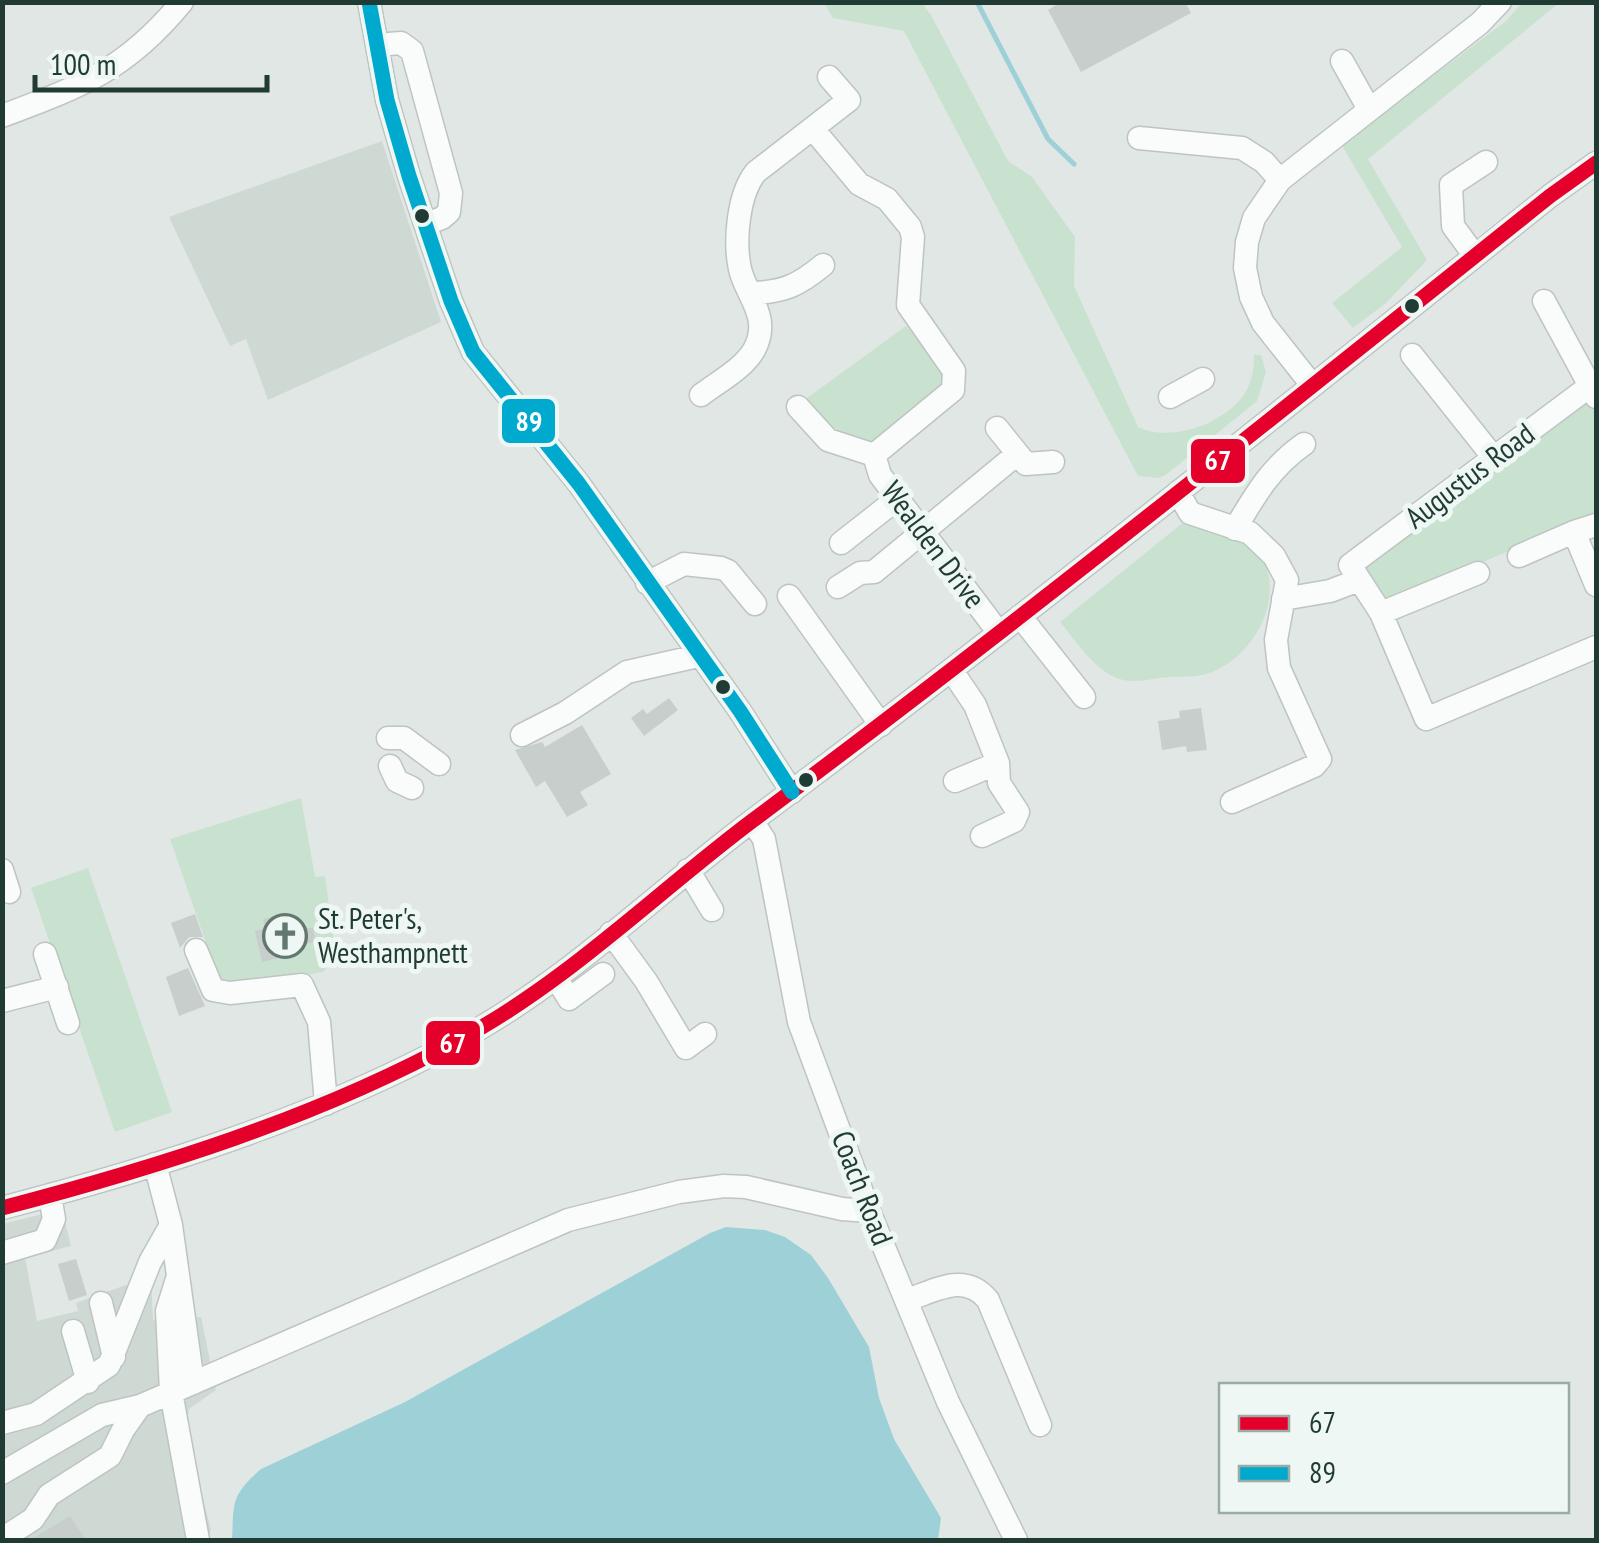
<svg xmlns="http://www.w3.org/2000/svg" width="1599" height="1543" viewBox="0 0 1599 1543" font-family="'PT Sans Narrow',sans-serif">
	<rect width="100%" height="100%" fill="#e1e7e4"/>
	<path fill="#ced9d4" d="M 382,141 L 441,322 L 268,400 L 246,339 L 230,346 L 169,217 Z
		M 62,1209 L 71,1246 L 25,1258 L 37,1321 L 78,1311 L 76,1303 L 151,1276 L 153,1320 L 201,1317 L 216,1390 L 189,1409 L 185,1435 L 211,1529 L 208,1540 L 3,1540 L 3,1224 Z"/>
	<path fill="#c9e2d0" d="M 824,3 L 922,3 L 931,15 L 1008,161 L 1032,177 L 1075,237 L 1074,286 L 1138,427 C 1171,443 1225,424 1245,393 C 1252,382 1254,368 1254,355 L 1261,355 L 1266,372 L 1257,401 L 1167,474 L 1159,478 L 1138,476 L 904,31 L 833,18 Z
		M 1522,3 L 1559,3 L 1368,159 L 1427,260 L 1386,303 L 1353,328 L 1332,303 L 1402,247 L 1341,144 L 1505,22 Z
		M 906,326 L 943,363 L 945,384 L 878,444 C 849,449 822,420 807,398 Z
		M 1589,392 L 1596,405 L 1596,513 L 1382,606 L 1356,566 Z
		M 1190,517 C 1205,523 1227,526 1241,535 C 1298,574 1262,657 1206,674 C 1192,678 1174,676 1160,678 C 1145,680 1128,684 1114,677 C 1092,666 1075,640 1060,622 Z
		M 301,798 L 315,877 L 325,876 L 336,957 L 323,972 L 235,987 L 220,983 L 170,839 Z
		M 88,868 L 172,1112 L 115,1132 L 31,888 Z"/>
	<path fill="#9ed0d8" d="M 726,1227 L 765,1230 L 785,1237 L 811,1255 L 828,1278 L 869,1347 L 879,1398 L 894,1439 L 941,1518 L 938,1540 L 232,1540 C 234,1503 230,1496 261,1469 L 405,1402 L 710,1233 Z"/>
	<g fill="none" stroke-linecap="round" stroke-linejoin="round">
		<path stroke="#9ed0d8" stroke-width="5" d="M 977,2 L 1048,139 L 1074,164"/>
	</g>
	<path fill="#c8cecc" d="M 1061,2 L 1185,2 L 1191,13 L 1081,72 L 1048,10 Z
		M 669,698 L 678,710 L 644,736 L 631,718 L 643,709 L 647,714 Z
		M 1201,708 L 1207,750 L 1187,752 L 1186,746 L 1162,750 L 1158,721 L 1180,718 L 1179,711 Z
		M 582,725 L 611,774 L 580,792 L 588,805 L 567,817 L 545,781 L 536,787 L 515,750 L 542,742 L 545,747 Z
		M 195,914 L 203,937 L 189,937 L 180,948 L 171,923 Z
		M 276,916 L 278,924 L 292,920 L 294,928 L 313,928 L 316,942 L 298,945 L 300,953 L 262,962 L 255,931 L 265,928 L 263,919 Z
		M 188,968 L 205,1006 L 179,1016 L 166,977 Z
		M 76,1259 L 87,1295 L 69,1301 L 58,1264 Z
		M 70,1516 L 86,1540 L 30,1540 Z"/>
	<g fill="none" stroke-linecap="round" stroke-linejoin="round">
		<g stroke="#bec4c1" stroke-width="25">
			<path id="minor" d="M 369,2 L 387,100 L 409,176 L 451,301 L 473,352 L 579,484 L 740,711 L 792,792
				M 377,45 L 401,43 L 412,51 L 451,193 L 449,212 L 442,218 L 426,224
				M 1342,61 L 1369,109
				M 2,116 C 82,86 126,70 182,2
				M 813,129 L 859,184 L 887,199 L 910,227 L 913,237 L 908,305 L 954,371 L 953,390 L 874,455
				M 1139,138 L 1242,148 L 1264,162 L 1280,180
				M 1475,256 L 1453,226 L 1451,185 L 1486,162
				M 753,293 C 784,292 799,285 823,265
				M 1544,301 L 1596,397
				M 1412,355 L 1494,458
				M 1312,385 L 1263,323 L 1251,297 L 1245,268 L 1247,242 L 1254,218 L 1280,180 L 1480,23 L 1500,2
				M 1590,386 L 1350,565 L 1381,613 L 1426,719 L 1596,647
				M 701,395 C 718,382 743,369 754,350 C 772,317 746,296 740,269 C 734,241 738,194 756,172 L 849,100 L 829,77
				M 1170,397 L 1203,379
				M 798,407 L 828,440 L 874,455
				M 997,428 L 1026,464 L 1053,462
				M 874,455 L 880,475 L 999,633
				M 1178,492 L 1190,513 L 1250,533 L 1274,556 L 1287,580 L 1276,640 L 1279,668 L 1320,759 L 1314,766 L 1232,802
				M 1596,525 L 1574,532 L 1596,585
				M 1235,529 C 1255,495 1271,467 1304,444
				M 841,543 L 897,499
				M 1519,556 L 1574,532
				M 647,583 L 684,564 L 721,568 L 728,571 L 755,604
				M 838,587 L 860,573 L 874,572 L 1016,455
				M 789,596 L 881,725
				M 1283,599 L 1330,591 L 1359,580
				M 1381,613 L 1478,573
				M 1020,616 L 1084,697
				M 952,671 L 975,705 L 998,763 L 999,783 L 1018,812 L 1014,821 L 982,836
				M 522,735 L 565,713 L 627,672 L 698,656
				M 388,738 L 404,738 L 439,764
				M 390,766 L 397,781 L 412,788
				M 955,781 L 998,763
				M 752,821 L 764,839 L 799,1022 L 869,1211 L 948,1402 L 1016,1540
				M 2,870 L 9,892
				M 688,870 L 712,910
				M 611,933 L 646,981 L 686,1048 L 705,1034
				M 196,950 L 213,990 L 230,993 L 302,985 L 319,1022 L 326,1104
				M 45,954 L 68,1023
				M 556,978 L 569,999 L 603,974
				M 2,1001 L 57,987
				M 155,1164 L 171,1225 L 193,1383
				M 2,1208 C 159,1167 316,1118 459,1040 C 567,982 655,894 752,821 C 1023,619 1286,407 1550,196 L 1596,163
				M 2,1253 L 45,1240 L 54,1219 L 50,1196
				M 177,1279 L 167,1311 L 171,1392 L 198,1540
				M 907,1300 C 937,1290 965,1272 988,1300 L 1040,1425
				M 101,1303 L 114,1357
				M 73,1331 L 88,1382
				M 2,1423 L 36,1414 L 109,1365 L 150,1262 L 171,1225
				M 2,1473 L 102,1415 L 140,1406 L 568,1220 L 679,1192 L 724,1186 L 746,1187 L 842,1209 L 869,1211
				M 2,1539 L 33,1519 L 49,1495 L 110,1456 L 123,1430 L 140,1406"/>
		</g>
		<use href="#minor" stroke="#fafbfb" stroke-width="22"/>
		<g stroke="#eef7f3" stroke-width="22">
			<path id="bus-1" d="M 2,1208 C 159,1167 316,1118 459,1040 C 567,982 655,894 752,821 C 1023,619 1286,407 1550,196 L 1596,163"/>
		</g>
		<g stroke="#eef7f3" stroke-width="22">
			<path id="bus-2" d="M 369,2 L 387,100 L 409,176 L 451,301 L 473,352 L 579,484 L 740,711 L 792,792"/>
		</g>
		<use href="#bus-1" stroke="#e4002b" stroke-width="15"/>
		<use href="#bus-2" stroke="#00a9ce" stroke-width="15"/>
	</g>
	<defs>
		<g id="church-ring" transform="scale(2.25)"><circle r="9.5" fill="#eef7f3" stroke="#637771" stroke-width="1.5"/><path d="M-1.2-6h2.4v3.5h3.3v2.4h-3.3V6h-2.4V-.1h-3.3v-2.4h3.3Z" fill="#637771"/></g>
	</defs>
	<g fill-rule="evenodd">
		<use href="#church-ring" x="285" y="936"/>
	</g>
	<g fill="#1f3b33" stroke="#eef7f3" stroke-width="4">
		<circle cx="422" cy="216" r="9"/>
		<circle cx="1412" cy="306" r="9"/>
		<circle cx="723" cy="687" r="9"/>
		<circle cx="806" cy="780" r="9"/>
	</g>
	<g text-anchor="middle" stroke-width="10" stroke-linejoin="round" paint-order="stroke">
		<g font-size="30" fill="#1f3b33" stroke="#eef7f3">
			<text transform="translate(1470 476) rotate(-37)" y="10">Augustus Road</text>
			<text transform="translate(933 545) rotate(53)" y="10">Wealden Drive</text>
			<text transform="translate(862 1188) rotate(69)" y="10">Coach Road</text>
		</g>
		<g font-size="30" fill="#1f3b33" stroke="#eef7f3" text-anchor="start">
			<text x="318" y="929">St. Peter's,<tspan x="318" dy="34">Westhampnett</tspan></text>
		</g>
	</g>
	<g stroke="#eef7f3" stroke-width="4">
		<rect x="500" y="397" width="57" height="48" rx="10" fill="#00a9ce"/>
		<rect x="1189" y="437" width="58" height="48" rx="10" fill="#e4002b"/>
		<rect x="424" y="1019" width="58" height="48" rx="10" fill="#e4002b"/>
	</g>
	<g font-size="28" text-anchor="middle" font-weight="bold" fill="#fff">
		<text x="529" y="431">89</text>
		<text x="1218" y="470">67</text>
		<text x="453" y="1053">67</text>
	</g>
	<rect width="1599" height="1543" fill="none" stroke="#1f3b33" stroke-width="10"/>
	<rect x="1219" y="1383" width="350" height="130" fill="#eef7f3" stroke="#9baca6" stroke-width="2.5"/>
	<rect x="1239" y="1416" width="50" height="15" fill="#e4002b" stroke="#9baca6" stroke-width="2.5"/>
	<text x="1309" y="1433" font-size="30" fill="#1f3b33">67</text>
	<rect x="1239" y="1466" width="50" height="15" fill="#00a9ce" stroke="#9baca6" stroke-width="2.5"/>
	<text x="1309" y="1483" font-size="30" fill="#1f3b33">89</text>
	<path d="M35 75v15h232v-15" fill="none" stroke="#1f3b33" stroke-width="5"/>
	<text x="50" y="75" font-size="30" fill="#1f3b33" stroke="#eef7f3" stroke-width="8" paint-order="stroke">100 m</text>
</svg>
